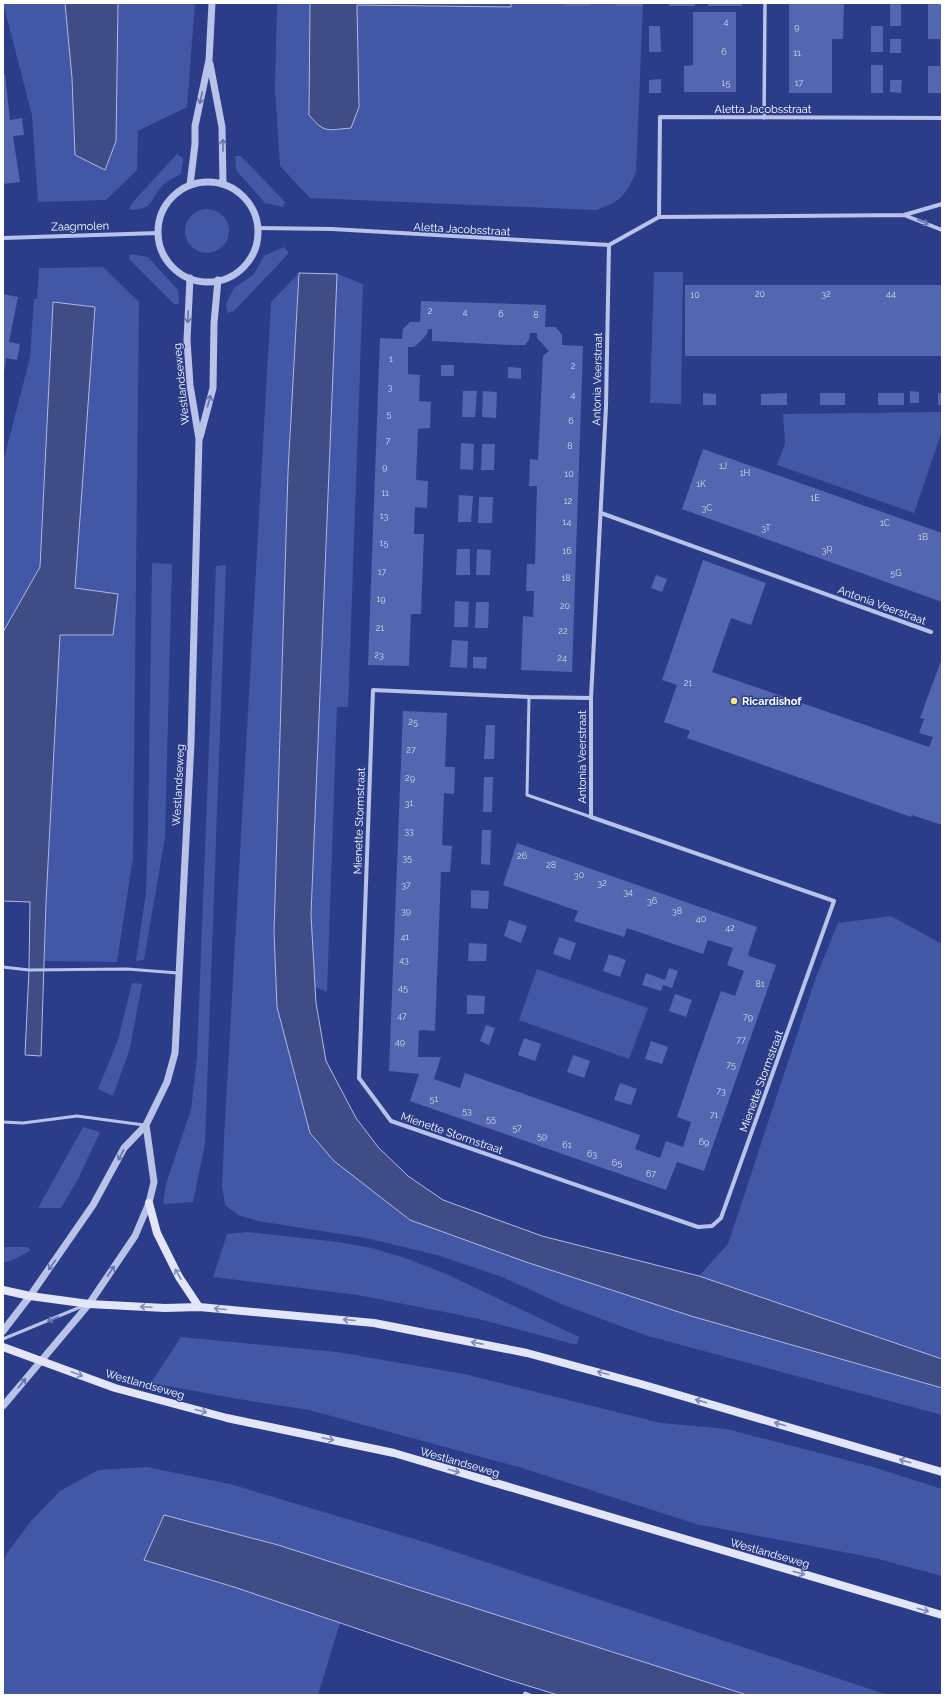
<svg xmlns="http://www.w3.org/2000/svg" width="945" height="1698" viewBox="0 0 945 1698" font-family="Raleway,sans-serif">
	<rect width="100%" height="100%" fill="#2b3d89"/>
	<path fill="#4357a7" d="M 3,3 L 65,3 L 72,78 L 116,141 L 118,3 L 195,3 L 187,107 L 138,131 L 137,170 L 106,200 L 38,202 L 32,115 Z
		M 277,3 L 310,3 L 309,115 L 359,107 L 357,5 L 511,7 L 511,3 L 643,4 L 636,172 C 625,196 621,202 596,210 L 310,198 L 280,166 L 275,89 Z
		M 177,154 L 183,158 L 181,174 C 175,177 167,181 162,186 C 148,202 155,209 129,210 L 132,203 Z
		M 235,156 L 241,156 L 285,202 L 283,207 L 265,203 L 236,170 Z
		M185 231a22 22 0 1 1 44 0a22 22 0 1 1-44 0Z
		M 284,247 L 289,253 L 234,311 L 227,313 L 226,304 L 234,288 L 254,274 L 264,256 Z
		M 130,254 L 148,257 L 178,290 L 179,304 L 174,304 L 129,259 Z
		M 103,267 L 139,302 L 133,857 L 117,962 L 45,961 L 46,902 L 60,635 L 113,635 L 118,595 L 75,589 L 94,307 L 53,302 L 40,567 L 3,632 L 3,462 L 30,358 L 34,299 L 37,299 L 39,268 Z
		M 654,272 L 683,272 L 681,404 L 650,403 Z
		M 299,273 L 288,472 L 274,932 L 277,1007 L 310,1133 L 334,1161 L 410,1220 L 526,1262 L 691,1316 L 942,1388 L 942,1415 L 648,1336 L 566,1306 L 502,1277 L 437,1255 L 366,1238 L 258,1221 L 238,1215 L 225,1205 L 222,1186 L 224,1139 L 271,302 Z
		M 337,274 L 363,284 L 348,707 L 337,707 L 327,992 L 310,985 L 311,915 Z
		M 942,412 L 942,431 L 914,513 L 777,465 L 785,443 L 783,414 Z
		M 152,563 L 172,564 L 165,837 L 144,960 L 136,961 L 146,892 L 148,831 Z
		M 226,565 L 205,1144 L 193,1202 L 163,1204 L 166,1184 L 191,1110 L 197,1057 L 216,566 Z
		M 891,916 L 942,944 L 942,1359 L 699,1276 L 728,1244 L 816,977 L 838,923 Z
		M 537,969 L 648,1008 L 629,1059 L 519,1020 Z
		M 132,983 L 142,984 L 130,1048 L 113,1096 L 98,1089 L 118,1040 Z
		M 83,1127 L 100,1132 L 78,1179 L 61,1208 L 38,1208 Z
		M 247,1232 L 338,1242 L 372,1248 L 405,1258 L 444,1273 L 579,1337 L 577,1345 L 475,1318 L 358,1295 L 213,1277 L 227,1234 Z
		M 3,1247 L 27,1247 L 31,1250 L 15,1259 L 3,1263 Z
		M 181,1337 L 337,1352 L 464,1374 L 661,1423 L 727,1429 L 873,1467 L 942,1489 L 942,1576 L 875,1558 L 696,1524 L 522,1468 L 309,1410 L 250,1401 L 151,1383 Z
		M 147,1467 L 230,1484 L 431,1544 L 888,1695 L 747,1695 L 278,1545 L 164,1515 L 144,1560 L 234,1587 L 340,1623 L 318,1695 L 3,1695 L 3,1562 L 7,1553 L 31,1521 L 60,1491 L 98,1470 Z"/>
	<path fill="#404c85" stroke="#aebae9" d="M 65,3 L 118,3 L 116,141 L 105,170 L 75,155 L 72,78 Z
		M 310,3 L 511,3 L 511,7 L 357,5 L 359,107 L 351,128 C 327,130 325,134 309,115 Z
		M 299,273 L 337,274 L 311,915 L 316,1003 L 326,1061 L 356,1118 L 378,1147 L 408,1176 L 443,1200 L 542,1236 L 699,1276 L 942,1359 L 942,1388 L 691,1316 L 526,1262 L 410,1220 L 334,1161 L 310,1133 L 277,1007 L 274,932 L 288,472 Z
		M 53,302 L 95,307 L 75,588 L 118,594 L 113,635 L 60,635 L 46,902 L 41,1056 L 25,1055 L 29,970 L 30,902 L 3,901 L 3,632 L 40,567 Z
		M 164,1515 L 278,1545 L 747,1695 L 558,1695 L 506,1679 L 234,1587 L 144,1560 Z"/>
	<path fill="#5366b0" d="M 563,3 L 590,3 L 590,6 L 563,6 Z
		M 616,3 L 642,3 L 642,6 L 616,6 Z
		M 669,3 L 695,3 L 695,6 L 669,6 Z
		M 708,3 L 742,3 L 742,6 L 708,6 Z
		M 789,3 L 844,3 L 843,39 L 832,39 L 832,93 L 789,93 Z
		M 890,3 L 901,3 L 901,26 L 890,26 Z
		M 928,3 L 942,3 L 942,93 L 928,93 L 928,66 L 940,66 L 940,39 L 928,39 Z
		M 693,12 L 736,12 L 736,92 L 684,92 L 684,66 L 693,65 Z
		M 649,26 L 660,26 L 661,52 L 649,52 Z
		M 871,26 L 883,26 L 883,52 L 871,52 Z
		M 890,39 L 901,39 L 901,53 L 890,53 Z
		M 871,65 L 883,65 L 883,93 L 871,93 Z
		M 5,74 L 10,120 L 22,118 L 24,135 L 13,136 L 20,182 L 3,184 L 3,75 Z
		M 661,79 L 661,93 L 649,93 L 649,80 Z
		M 890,80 L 902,80 L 901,93 L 890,92 Z
		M 685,285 L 942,285 L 942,356 L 685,356 Z
		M 3,294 L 18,297 L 9,342 L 20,344 L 17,360 L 6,358 L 4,372 Z
		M 421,301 L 546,305 L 545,327 L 555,327 L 559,331 L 562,335 L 562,345 L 583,346 L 572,672 L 521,670 L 523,616 L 533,617 L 534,591 L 526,591 L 527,564 L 535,564 L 537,486 L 529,486 L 530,459 L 538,460 L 543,356 L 549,351 L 537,338 L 537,333 L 530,333 L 529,340 L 525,345 L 509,345 L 432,341 L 432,329 L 428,329 L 427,334 L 421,341 L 414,347 L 408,347 L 408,374 L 420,375 L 419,401 L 431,402 L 430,428 L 418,429 L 416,480 L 428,481 L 427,508 L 415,507 L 414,534 L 424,534 L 421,614 L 411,614 L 409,666 L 368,665 L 380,338 L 402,339 L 403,329 L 410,322 L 420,322 Z
		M 441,365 L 454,365 L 454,376 L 441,376 Z
		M 508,367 L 521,368 L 521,379 L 508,378 Z
		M 463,391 L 477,391 L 475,417 L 462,417 Z
		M 483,391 L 497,392 L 496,418 L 482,417 Z
		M 910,391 L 919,392 L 919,403 L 910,403 Z
		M 703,393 L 716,394 L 716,405 L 703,405 Z
		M 787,393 L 787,405 L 761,405 L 761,394 Z
		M 820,393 L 845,393 L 845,405 L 820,405 Z
		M 878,393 L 904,393 L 904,405 L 878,405 Z
		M 938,393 L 942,393 L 942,405 L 938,405 Z
		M 461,443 L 474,444 L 473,470 L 460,469 Z
		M 482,444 L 495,444 L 494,470 L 481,470 Z
		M 703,449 L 942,533 L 942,602 L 682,509 Z
		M 459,495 L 473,496 L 471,522 L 458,522 Z
		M 479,497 L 493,497 L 492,523 L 478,523 Z
		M 457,549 L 470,549 L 470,575 L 456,575 Z
		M 477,549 L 491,550 L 490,575 L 476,575 Z
		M 703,560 L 766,583 L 751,625 L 731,618 L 712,672 L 929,747 L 933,737 L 919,733 L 924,719 L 920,718 L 942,658 L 942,825 L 912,815 L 911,817 L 687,738 L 690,731 L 664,722 L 677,685 L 662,680 Z
		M 656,575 L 667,579 L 662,592 L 651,588 Z
		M 455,601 L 469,602 L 468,627 L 454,627 Z
		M 476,602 L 489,602 L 488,628 L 475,628 Z
		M 452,640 L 468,641 L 467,668 L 450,667 Z
		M 473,657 L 487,657 L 486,669 L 473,668 Z
		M 403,711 L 447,713 L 445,767 L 455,767 L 454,794 L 444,793 L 442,845 L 452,846 L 450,872 L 441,872 L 435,1031 L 419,1030 L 418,1057 L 441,1057 L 434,1079 L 460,1088 L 465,1073 L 490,1082 L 640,1135 L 635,1149 L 660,1158 L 666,1141 L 683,1147 L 691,1122 L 677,1117 L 694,1066 L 721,991 L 735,996 L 744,971 L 727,965 L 733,948 L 708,940 L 703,954 L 627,928 L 624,937 L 574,921 L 578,911 L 503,885 L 517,843 L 757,927 L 748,954 L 749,956 L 776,965 L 704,1171 L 677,1162 L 666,1190 L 410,1101 L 419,1074 L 389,1071 Z
		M 486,725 L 495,725 L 494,759 L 484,759 Z
		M 484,777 L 493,777 L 492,812 L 483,812 Z
		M 482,830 L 491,830 L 490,865 L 481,864 Z
		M 471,890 L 489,891 L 488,909 L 471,908 Z
		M 509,920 L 527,926 L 521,943 L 504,936 Z
		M 559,937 L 576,943 L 570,960 L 553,954 Z
		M 469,943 L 487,944 L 486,961 L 468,961 Z
		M 609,954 L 626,960 L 620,977 L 603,971 Z
		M 669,968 L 678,971 L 672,988 L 663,985 L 661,991 L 642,985 L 646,973 L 665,980 Z
		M 675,994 L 692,1000 L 686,1017 L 669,1011 Z
		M 467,995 L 485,996 L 484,1014 L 467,1014 Z
		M 486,1025 L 495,1028 L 489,1045 L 480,1041 Z
		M 524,1038 L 541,1044 L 535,1061 L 518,1055 Z
		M 651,1041 L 668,1047 L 662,1064 L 645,1059 Z
		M 573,1055 L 590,1061 L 584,1078 L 567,1072 Z
		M 620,1083 L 637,1089 L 631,1105 L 614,1100 Z"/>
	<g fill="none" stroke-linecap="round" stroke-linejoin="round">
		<path stroke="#b9c2e9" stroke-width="3" d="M 529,697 L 527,795 L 591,817
			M 3,967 L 29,970 L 127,969 L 178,973
			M 3,1122 L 23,1123 L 77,1116 L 144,1125
			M 3,1339 L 83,1306
			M 524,1695 L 525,1693 L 530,1695"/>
		<path stroke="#b9c2e9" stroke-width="3.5" d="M 764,118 L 765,3"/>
		<path stroke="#b9c2e9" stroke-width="4" d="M 904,215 L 942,230
			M 659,217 L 660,117 L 942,118
			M 257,228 L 332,229 L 609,245 L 659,217 L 904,215 L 942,204
			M 3,238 L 158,233
			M 601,513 L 931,632
			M 591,698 L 529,697 L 373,690 L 359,1078 L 391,1121 L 698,1227 L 712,1226 L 721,1218 L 834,901 L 591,817 L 591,698 L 606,407 L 609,245"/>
		<path stroke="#b9c2e9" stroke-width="7" d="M 210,64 L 222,127 L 223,184
			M158 232a50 50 0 1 1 100 0a50 50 0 1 1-100 0Z
			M 190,185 L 195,144 L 195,126 L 209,60 L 212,3
			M 200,437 L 213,388 L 214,323 L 218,280
			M 3,1331 L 30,1296 L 93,1205 L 124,1148 L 146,1125 L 167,1082 L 175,1053 L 191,743 L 199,439 L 190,385 L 187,340 L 190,278
			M 3,1406 L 89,1304 L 135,1236 L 149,1203 L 154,1182 L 146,1125"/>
		<path stroke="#e2e6f8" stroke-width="8" d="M 149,1203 L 157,1233 L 179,1277 L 199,1307
			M 3,1290 L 30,1296 L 89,1304 L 165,1308 L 199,1307 L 374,1323 L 527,1353 L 641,1384 L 942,1472
			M 3,1347 L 115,1388 L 227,1418 L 394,1453 L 942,1615"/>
	</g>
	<defs><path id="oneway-shaft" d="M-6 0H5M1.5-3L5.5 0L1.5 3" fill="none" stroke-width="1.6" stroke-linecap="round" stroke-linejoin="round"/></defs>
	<g stroke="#6472af">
		<use href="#oneway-shaft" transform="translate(201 98) rotate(102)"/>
		<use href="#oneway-shaft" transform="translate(223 145) rotate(-91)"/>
		<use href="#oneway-shaft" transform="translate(923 222) rotate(22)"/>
		<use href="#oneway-shaft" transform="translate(188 317) rotate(92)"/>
		<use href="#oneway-shaft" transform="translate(209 401) rotate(-75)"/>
		<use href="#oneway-shaft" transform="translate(121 1155) rotate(118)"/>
		<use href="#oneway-shaft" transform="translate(52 1265) rotate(125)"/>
		<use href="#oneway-shaft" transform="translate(111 1271) rotate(-56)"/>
		<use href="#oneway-shaft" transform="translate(53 1319) rotate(157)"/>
		<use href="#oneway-shaft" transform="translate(22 1383) rotate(-51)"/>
	</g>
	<g stroke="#7d89bb">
		<use href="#oneway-shaft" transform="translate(178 1274) rotate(-119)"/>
		<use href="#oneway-shaft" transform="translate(146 1307) rotate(-177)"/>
		<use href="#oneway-shaft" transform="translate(220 1309) rotate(-175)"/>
		<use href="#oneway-shaft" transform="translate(349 1320) rotate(-175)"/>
		<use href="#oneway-shaft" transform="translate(477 1343) rotate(-169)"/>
		<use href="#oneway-shaft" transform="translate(603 1373) rotate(-165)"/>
		<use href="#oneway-shaft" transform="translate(77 1374) rotate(21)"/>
		<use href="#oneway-shaft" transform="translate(701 1401) rotate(-164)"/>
		<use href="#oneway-shaft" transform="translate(201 1411) rotate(15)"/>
		<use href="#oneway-shaft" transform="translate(780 1424) rotate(-164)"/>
		<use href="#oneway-shaft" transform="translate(328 1439) rotate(12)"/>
		<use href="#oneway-shaft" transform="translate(905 1461) rotate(-164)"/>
		<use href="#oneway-shaft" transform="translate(454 1471) rotate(16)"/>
		<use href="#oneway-shaft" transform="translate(799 1573) rotate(16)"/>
		<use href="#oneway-shaft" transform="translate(923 1610) rotate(16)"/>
	</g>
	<circle fill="#efea80" stroke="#2b3d89" stroke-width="1.5" cx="734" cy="701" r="4"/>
	<g text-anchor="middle" stroke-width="3" stroke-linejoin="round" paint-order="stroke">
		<g font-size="9" fill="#d4d9eb">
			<text x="726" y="25">4</text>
			<text x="797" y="30">9</text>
			<text x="724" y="55">6</text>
			<text x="797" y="56">11</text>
			<text x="726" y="86">15</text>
			<text x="799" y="86">17</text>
			<text x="760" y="297">20</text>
			<text x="826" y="297">32</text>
			<text x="891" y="297">44</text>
			<text x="695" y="298">10</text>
			<text x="430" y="314">2</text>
			<text x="465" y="315">4</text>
			<text x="501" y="317">6</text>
			<text x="536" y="318">8</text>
			<text x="391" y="362">1</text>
			<text x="573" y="369">2</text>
			<text x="390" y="390">3</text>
			<text x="573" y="398">4</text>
			<text x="389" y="417">5</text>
			<text x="571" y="424">6</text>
			<text x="388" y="444">7</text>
			<text x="570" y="449">8</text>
			<text x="723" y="469">1J</text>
			<text x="385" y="470">9</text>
			<text x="745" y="476">1H</text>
			<text x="569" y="477">10</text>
			<text x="701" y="487">1K</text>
			<text x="385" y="496">11</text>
			<text x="815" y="501">1E</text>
			<text x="568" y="504">12</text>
			<text x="707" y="511">3C</text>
			<text x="384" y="519">13</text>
			<text x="567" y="525">14</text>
			<text x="885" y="526">1C</text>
			<text x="766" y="531">3T</text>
			<text x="923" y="540">1B</text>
			<text x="384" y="546">15</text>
			<text x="827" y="553">3R</text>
			<text x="567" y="554">16</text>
			<text x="382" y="575">17</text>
			<text x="896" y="576">5G</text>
			<text x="566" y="581">18</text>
			<text x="381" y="602">19</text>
			<text x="565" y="609">20</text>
			<text x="380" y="631">21</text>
			<text x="563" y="634">22</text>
			<text x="379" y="658">23</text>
			<text x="562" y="661">24</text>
			<text x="688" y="686">21</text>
			<text x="413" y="725">25</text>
			<text x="411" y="753">27</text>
			<text x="410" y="781">29</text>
			<text x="409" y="806">31</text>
			<text x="409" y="834">33</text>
			<text x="522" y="859">26</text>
			<text x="407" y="861">35</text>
			<text x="551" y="868">28</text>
			<text x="579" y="878">30</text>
			<text x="602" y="886">32</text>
			<text x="406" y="888">37</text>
			<text x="628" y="895">34</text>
			<text x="652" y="904">36</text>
			<text x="406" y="914">39</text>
			<text x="677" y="914">38</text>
			<text x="701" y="922">40</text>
			<text x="730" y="931">42</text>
			<text x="405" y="940">41</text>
			<text x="404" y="963">43</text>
			<text x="760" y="987">81</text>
			<text x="403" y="991">45</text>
			<text x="402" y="1019">47</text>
			<text x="748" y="1020">79</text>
			<text x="741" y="1043">77</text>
			<text x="400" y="1045">49</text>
			<text x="731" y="1068">75</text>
			<text x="721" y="1094">73</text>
			<text x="434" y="1102">51</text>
			<text x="467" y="1114">53</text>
			<text x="714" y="1118">71</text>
			<text x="491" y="1122">55</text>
			<text x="517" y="1131">57</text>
			<text x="542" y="1139">59</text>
			<text x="704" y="1145">69</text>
			<text x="567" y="1148">61</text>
			<text x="592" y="1157">63</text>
			<text x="617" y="1166">65</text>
			<text x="651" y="1177">67</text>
		</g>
		<g font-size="11" fill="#fff" stroke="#2b3d89">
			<text x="763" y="113">Aletta Jacobsstraat</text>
			<text transform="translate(80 226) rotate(-1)" y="4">Zaagmolen</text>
			<text transform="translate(462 229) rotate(3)" y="4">Aletta Jacobsstraat</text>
			<text transform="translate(597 379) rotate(-89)" y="4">Antonia Veerstraat</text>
			<text transform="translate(181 384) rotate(-96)" y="4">Westlandseweg</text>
			<text transform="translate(882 605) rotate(20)" y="4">Antonia Veerstraat</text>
			<text transform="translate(582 757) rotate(-90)" y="4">Antonia Veerstraat</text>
			<text transform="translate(178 785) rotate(-87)" y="4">Westlandseweg</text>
			<text transform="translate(359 821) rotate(-88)" y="4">Mienette Stormstraat</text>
			<text transform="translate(761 1081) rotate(-70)" y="4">Mienette Stormstraat</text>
			<text transform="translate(452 1133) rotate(19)" y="4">Mienette Stormstraat</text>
			<text transform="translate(145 1384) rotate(16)" y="4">Westlandseweg</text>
			<text transform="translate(460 1462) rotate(16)" y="4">Westlandseweg</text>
			<text transform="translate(770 1553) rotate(16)" y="4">Westlandseweg</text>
		</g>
		<g font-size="11" font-weight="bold" fill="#fff" stroke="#2b3d89" text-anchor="start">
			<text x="742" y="705">Ricardishof</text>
		</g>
	</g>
	<rect width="945" height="1698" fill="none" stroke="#ffffff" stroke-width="8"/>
</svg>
